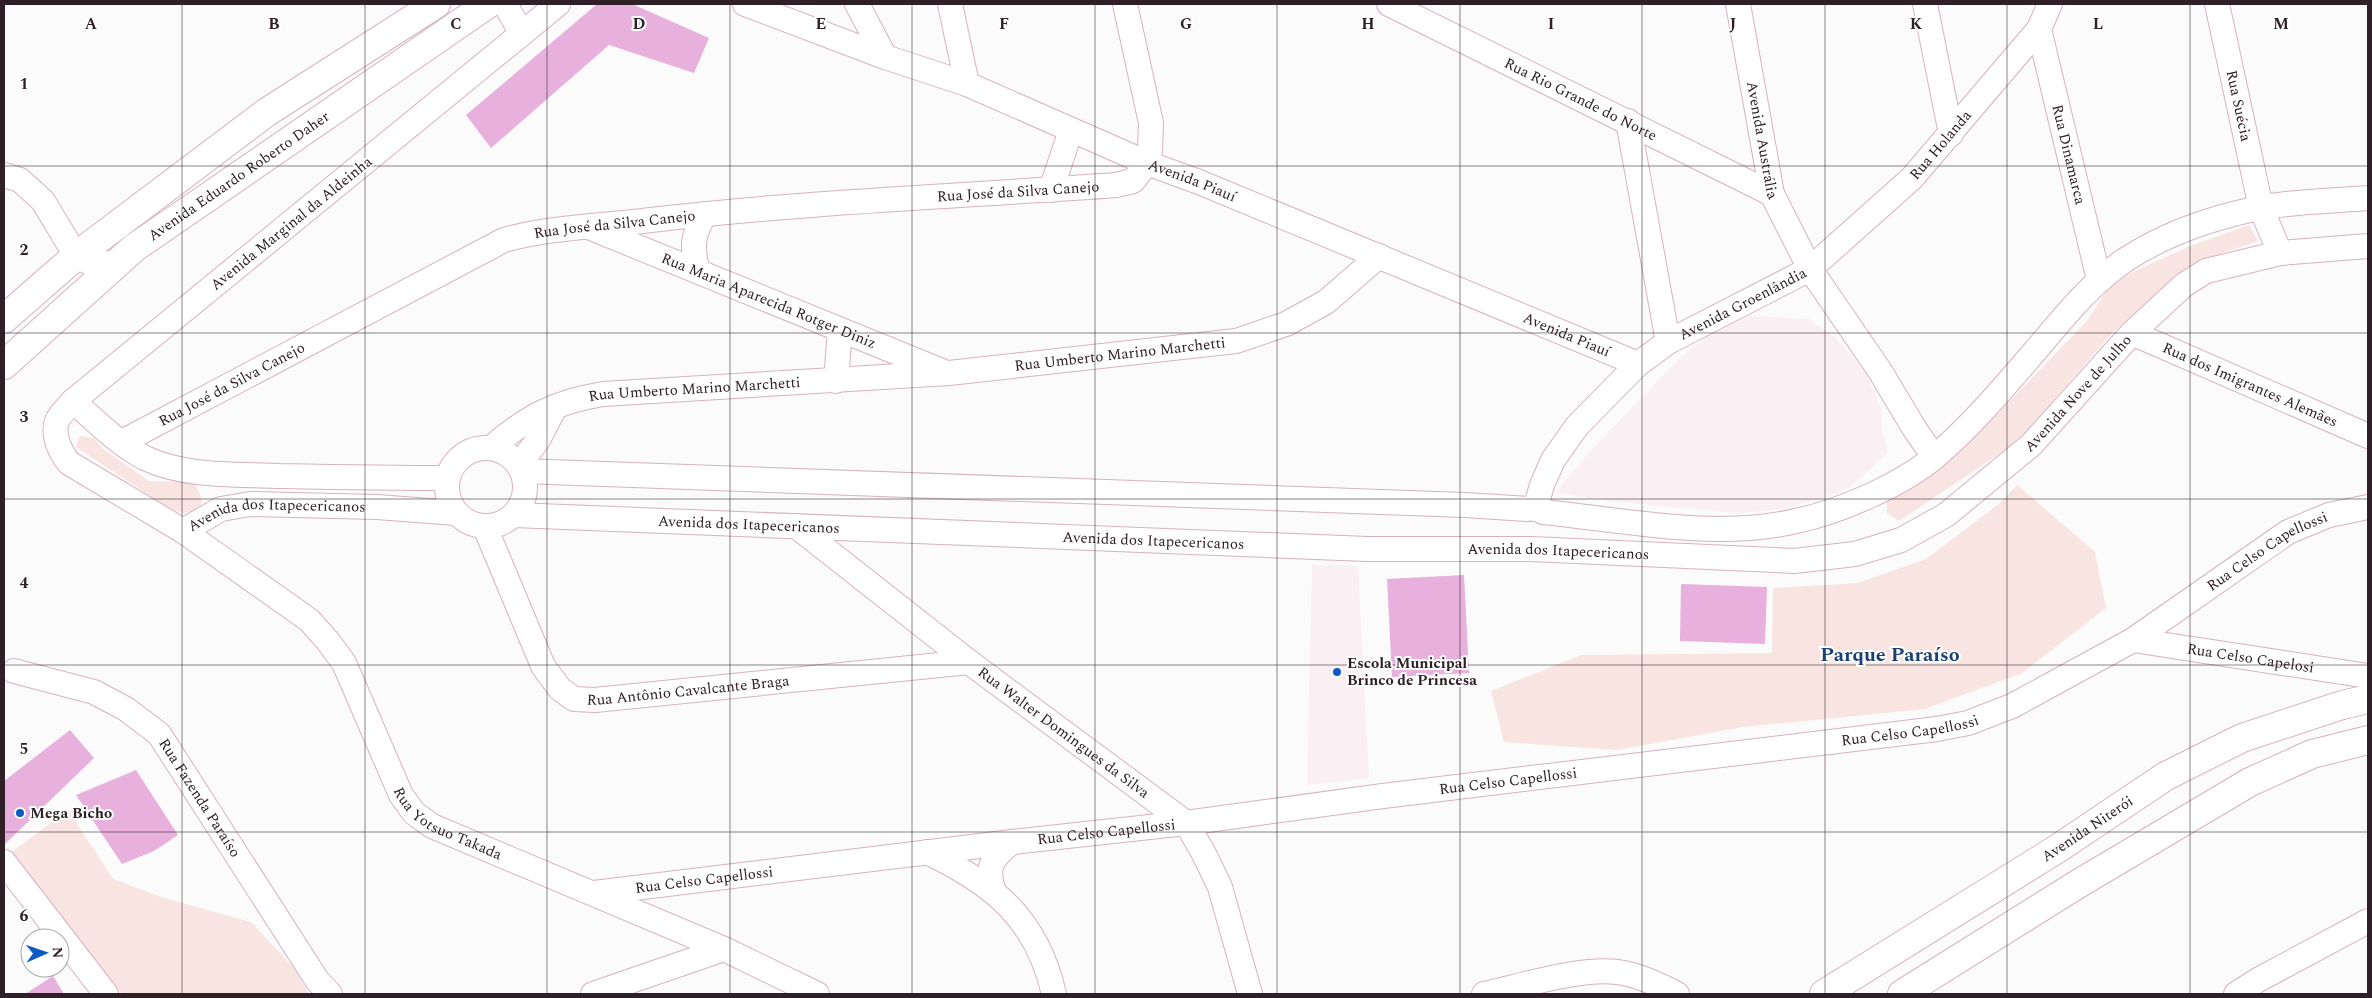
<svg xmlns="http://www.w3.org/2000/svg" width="2372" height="998" viewBox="0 0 2372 998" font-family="Spectral,serif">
	<rect width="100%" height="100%" fill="#fbfbfb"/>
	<path fill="#faf0f4" d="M 1746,316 L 1809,319 L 1835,337 L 1866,373 L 1881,408 L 1882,429 L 1888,453 L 1850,487 L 1824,498 L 1780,509 L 1739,513 L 1619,502 L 1555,493 L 1592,449 L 1682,356 L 1718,327 Z
		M 1312,565 L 1358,565 L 1369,778 L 1307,785 Z"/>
	<path fill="#f8e4e0" d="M 2249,225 L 2258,241 L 2191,264 L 2112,333 L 2017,442 L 1899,521 L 1887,513 L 1887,500 L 1940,467 L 2004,407 L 2087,321 L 2113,281 L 2188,247 Z
		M 80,436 L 94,438 L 103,449 L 149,481 L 194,482 L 201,497 L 201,506 C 190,515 184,514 170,509 L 76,447 Z
		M 2017,485 L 2095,552 L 2106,608 L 2022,673 L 1925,709 L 1743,727 L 1617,750 L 1504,742 L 1491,691 L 1581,655 L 1772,653 L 1773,588 L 1858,583 L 1926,559 L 1999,504 Z
		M 68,810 L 113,879 L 161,897 L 251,922 L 294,968 L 309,994 L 122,994 L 12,852 Z"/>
	<path fill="#e7b0dd" d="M 597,4 L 632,4 L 709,38 L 694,73 L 609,45 L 491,148 L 466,115 Z
		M 1464,575 L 1469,673 L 1392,677 L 1387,579 Z
		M 1681,584 L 1767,587 L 1765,644 L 1680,641 Z
		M 70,730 L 94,758 L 4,845 L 4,781 Z
		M 136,770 L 178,835 L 154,851 L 122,864 L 76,795 Z
		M 53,976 L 64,994 L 25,994 Z"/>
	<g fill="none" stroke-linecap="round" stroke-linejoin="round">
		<g stroke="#d7b1c1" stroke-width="26">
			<g id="minor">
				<path d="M 505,4 L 522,34"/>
				<path id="s1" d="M 558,4 L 73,401 C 68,407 60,414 57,421 C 52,435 60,452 69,463 L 183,531 L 309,620 L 327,640 L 344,663 L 401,795 L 414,813 L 432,826 L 724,949 L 817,994"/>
				<path id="s2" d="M 745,4 L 885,57 L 967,84 L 1147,163 L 1199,182 L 1638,364"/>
				<path d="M 857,4 L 885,57"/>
				<path d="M 950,4 L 967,84"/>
				<path id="s3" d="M 1389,4 L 1772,194"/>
				<path id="s4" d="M 1738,4 L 1772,194 L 1810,269 L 1880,371 L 1914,428 L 1934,457"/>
				<path d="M 1925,4 L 1951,134"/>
				<path id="s5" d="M 2217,4 L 2261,208 L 2280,253"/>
				<path id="s6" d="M 2039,29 L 2099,280"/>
				<path d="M 1628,121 L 1668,342"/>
				<path d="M 4,175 L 20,180 L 43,201 L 76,256 L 92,264 L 114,263"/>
				<path d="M 1051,190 L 1071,130"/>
				<path id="s7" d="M 591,228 L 942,371"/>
				<path d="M 697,270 C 692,245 692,236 705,214"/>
				<path id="s8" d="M 2132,333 L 2368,436"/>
				<path d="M 836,381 L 840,330"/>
				<path d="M 73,401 C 95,420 118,444 145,458 C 184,477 236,474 280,476 C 335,477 391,478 447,478"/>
				<path id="s9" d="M 122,442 L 504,240 C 552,227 602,226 651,220 C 805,202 961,196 1116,185 L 1133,181 L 1147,163 L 1150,151 L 1151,123 L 1125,4"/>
				<circle cx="486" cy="487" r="39"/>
				<path id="s10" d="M 491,448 C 528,416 555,402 603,394 L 949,373 L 1236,341 L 1286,324 L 1326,302 L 1379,256"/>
				<path d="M 519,465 L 538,440 L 555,407"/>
				<path d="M 522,471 L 1465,505 L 1528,509"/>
				<path id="s11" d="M 1535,509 L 1542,485 L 1553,460 L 1577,426 L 1638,364 L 1668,342 L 1810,269 L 1912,178 L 2039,29 L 2050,4"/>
				<path d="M 1543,512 C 1625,520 1715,540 1796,521 C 1840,512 1901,485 1936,456 C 1973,424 2004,387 2036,350 C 2063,318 2090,284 2125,260 C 2165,234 2214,217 2260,208 C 2295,201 2333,201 2368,198"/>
				<path id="s12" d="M 514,515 L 1367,549 L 1531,549 L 1794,561 L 1855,554 L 1901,540 L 1946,515 L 2031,445 L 2132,333 L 2184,285 L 2206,271 L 2280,253 L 2368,246"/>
				<path id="s13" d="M 796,526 L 969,662 L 1186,823 L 1203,852 L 1220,887 L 1250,994"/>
				<path id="s14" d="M 485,527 L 543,666 L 560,689 L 574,699 L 595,700 L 969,662"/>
				<path id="s15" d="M 183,531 L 221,509 L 250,504 L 377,507 L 456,513"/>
				<path id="s16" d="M 2133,640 L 2368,676"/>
				<path id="s17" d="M 14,671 L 94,692 L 126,709 L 159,734 L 317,980 L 330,994"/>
				<path d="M 927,852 C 994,884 1037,919 1054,994"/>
				<path d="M 4,862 L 106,994"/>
				<path d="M 994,892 C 985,866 992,858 1012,842"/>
				<path id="s18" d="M 594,893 L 1012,842 L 1186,823 L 1383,796 L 1937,729 L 1968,723 L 2012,706 L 2133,640 L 2288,532 L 2329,515 L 2368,507"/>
				<path d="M 593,994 L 724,949"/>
				<path d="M 1484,994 C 1522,986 1586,965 1624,973 C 1643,977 1660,985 1677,994"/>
				<path d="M 2236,994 L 2258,980 L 2368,921"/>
			</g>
		</g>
		<g stroke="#d7b1c1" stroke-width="30">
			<g id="secondary">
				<path d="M 4,319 L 76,256 L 267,112 L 436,4"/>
				<path id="s19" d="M 4,365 L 134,248 L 488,4"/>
				<path id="s20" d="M 1824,994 L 2057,849 L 2166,776 L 2242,738 L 2342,705 L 2368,699"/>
				<path d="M 1902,994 L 2078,884 L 2250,782 L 2312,754 L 2368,740"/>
			</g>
		</g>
		<use href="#minor" stroke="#fff" stroke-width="24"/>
		<use href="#secondary" stroke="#fff" stroke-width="28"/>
	</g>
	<path fill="none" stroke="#2e2026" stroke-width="1" stroke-opacity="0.55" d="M 182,4 L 182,994M 365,4 L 365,994M 547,4 L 547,994M 730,4 L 730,994M 912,4 L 912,994M 1095,4 L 1095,994M 1277,4 L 1277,994M 1460,4 L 1460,994M 1642,4 L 1642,994M 1825,4 L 1825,994M 2007,4 L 2007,994M 2190,4 L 2190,994M 4,166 L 2368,166M 4,333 L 2368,333M 4,499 L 2368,499M 4,665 L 2368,665M 4,832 L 2368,832"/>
	<g fill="#0d5cc6" stroke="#fff" stroke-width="2">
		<circle cx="1337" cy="672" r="5"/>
		<circle cx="20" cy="813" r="5"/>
	</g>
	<g text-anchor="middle" stroke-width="4" stroke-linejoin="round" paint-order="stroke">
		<g font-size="15" fill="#2e2026" stroke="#fff">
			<text dy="5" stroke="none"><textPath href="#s3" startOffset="214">Rua Rio Grande do Norte</textPath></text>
			<text dy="5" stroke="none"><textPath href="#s5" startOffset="104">Rua Suécia</textPath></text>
			<text dy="5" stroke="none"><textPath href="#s4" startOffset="138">Avenida Austrália</textPath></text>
			<text dy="5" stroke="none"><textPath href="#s11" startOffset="558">Rua Holanda</textPath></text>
			<text dy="5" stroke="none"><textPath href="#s6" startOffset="129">Rua Dinamarca</textPath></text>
			<text dy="5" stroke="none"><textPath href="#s19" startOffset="302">Avenida Eduardo Roberto Daher</textPath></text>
			<text dy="5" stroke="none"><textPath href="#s2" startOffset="481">Avenida Piauí</textPath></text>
			<text dy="5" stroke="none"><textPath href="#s9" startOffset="949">Rua José da Silva Canejo</textPath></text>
			<text transform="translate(291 223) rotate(-39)" y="5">Avenida Marginal da Aldeinha</text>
			<text dy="5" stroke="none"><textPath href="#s9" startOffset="544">Rua José da Silva Canejo</textPath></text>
			<text dy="5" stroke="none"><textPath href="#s7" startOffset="192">Rua Maria Aparecida Rotger Diniz</textPath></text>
			<text dy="5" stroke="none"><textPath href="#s11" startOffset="302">Avenida Groenlândia</textPath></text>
			<text dy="5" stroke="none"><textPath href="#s2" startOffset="886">Avenida Piauí</textPath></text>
			<text dy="5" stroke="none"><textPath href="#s10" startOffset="645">Rua Umberto Marino Marchetti</textPath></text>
			<text dy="5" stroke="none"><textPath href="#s9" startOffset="124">Rua José da Silva Canejo</textPath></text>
			<text dy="5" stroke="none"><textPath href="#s8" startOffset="129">Rua dos Imigrantes Alemães</textPath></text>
			<text dy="5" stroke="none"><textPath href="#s10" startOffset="218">Rua Umberto Marino Marchetti</textPath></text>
			<text dy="5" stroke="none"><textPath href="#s12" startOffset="1622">Avenida Nove de Julho</textPath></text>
			<text dy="5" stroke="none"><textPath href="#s15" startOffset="98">Avenida dos Itapecericanos</textPath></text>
			<text dy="5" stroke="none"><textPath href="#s12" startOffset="235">Avenida dos Itapecericanos</textPath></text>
			<text dy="5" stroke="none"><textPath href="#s12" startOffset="640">Avenida dos Itapecericanos</textPath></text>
			<text dy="5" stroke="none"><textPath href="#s12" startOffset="1045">Avenida dos Itapecericanos</textPath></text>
			<text dy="5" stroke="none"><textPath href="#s18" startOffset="1731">Rua Celso Capellossi</textPath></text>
			<text dy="5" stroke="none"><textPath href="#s16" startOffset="119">Rua Celso Capelosi</textPath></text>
			<text dy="5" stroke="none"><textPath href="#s14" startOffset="311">Rua Antônio Cavalcante Braga</textPath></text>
			<text dy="5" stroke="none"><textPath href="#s18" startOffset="1326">Rua Celso Capellossi</textPath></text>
			<text dy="5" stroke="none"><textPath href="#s13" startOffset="338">Rua Walter Domingues da Silva</textPath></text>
			<text dy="5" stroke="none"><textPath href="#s18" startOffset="921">Rua Celso Capellossi</textPath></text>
			<text dy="5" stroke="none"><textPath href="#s17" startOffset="236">Rua Fazenda Paraíso</textPath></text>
			<text dy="5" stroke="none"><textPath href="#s1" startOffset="1240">Rua Yotsuo Takada</textPath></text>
			<text dy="5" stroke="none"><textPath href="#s20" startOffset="311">Avenida Niterói</textPath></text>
			<text dy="5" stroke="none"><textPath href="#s18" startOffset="516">Rua Celso Capellossi</textPath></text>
			<text dy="5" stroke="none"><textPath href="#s18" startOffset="111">Rua Celso Capellossi</textPath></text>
		</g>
		<g font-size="15" font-weight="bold" fill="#2e2026" stroke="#fff" text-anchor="start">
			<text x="1347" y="668">Escola Municipal<tspan x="1347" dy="17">Brinco de Princesa</tspan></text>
			<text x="30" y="818">Mega Bicho</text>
		</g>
		<g font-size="20" font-weight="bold" fill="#1c4075" stroke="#fff">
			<text x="1890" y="661">Parque Paraíso</text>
		</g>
	</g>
	<g font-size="16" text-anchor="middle" font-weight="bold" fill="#2e2026" stroke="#fff" stroke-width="4" stroke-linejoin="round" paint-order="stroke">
		<text x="91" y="29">A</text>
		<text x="274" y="29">B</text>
		<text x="456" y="29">C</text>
		<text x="639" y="29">D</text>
		<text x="821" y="29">E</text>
		<text x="1004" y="29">F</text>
		<text x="1186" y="29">G</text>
		<text x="1368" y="29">H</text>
		<text x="1551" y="29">I</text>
		<text x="1733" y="29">J</text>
		<text x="1916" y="29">K</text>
		<text x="2098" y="29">L</text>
		<text x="2281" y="29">M</text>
		<text x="24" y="89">1</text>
		<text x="24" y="255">2</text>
		<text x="24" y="422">3</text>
		<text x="24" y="588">4</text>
		<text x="24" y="754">5</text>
		<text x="24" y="921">6</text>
	</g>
	<rect width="2372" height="998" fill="none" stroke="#2e2026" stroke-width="10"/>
	<g transform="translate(45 953) rotate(88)"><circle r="24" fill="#ffffff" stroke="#aba6a8"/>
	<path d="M0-4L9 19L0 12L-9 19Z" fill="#0d5cc6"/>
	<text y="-8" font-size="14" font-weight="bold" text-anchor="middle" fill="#2e2026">N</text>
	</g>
</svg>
